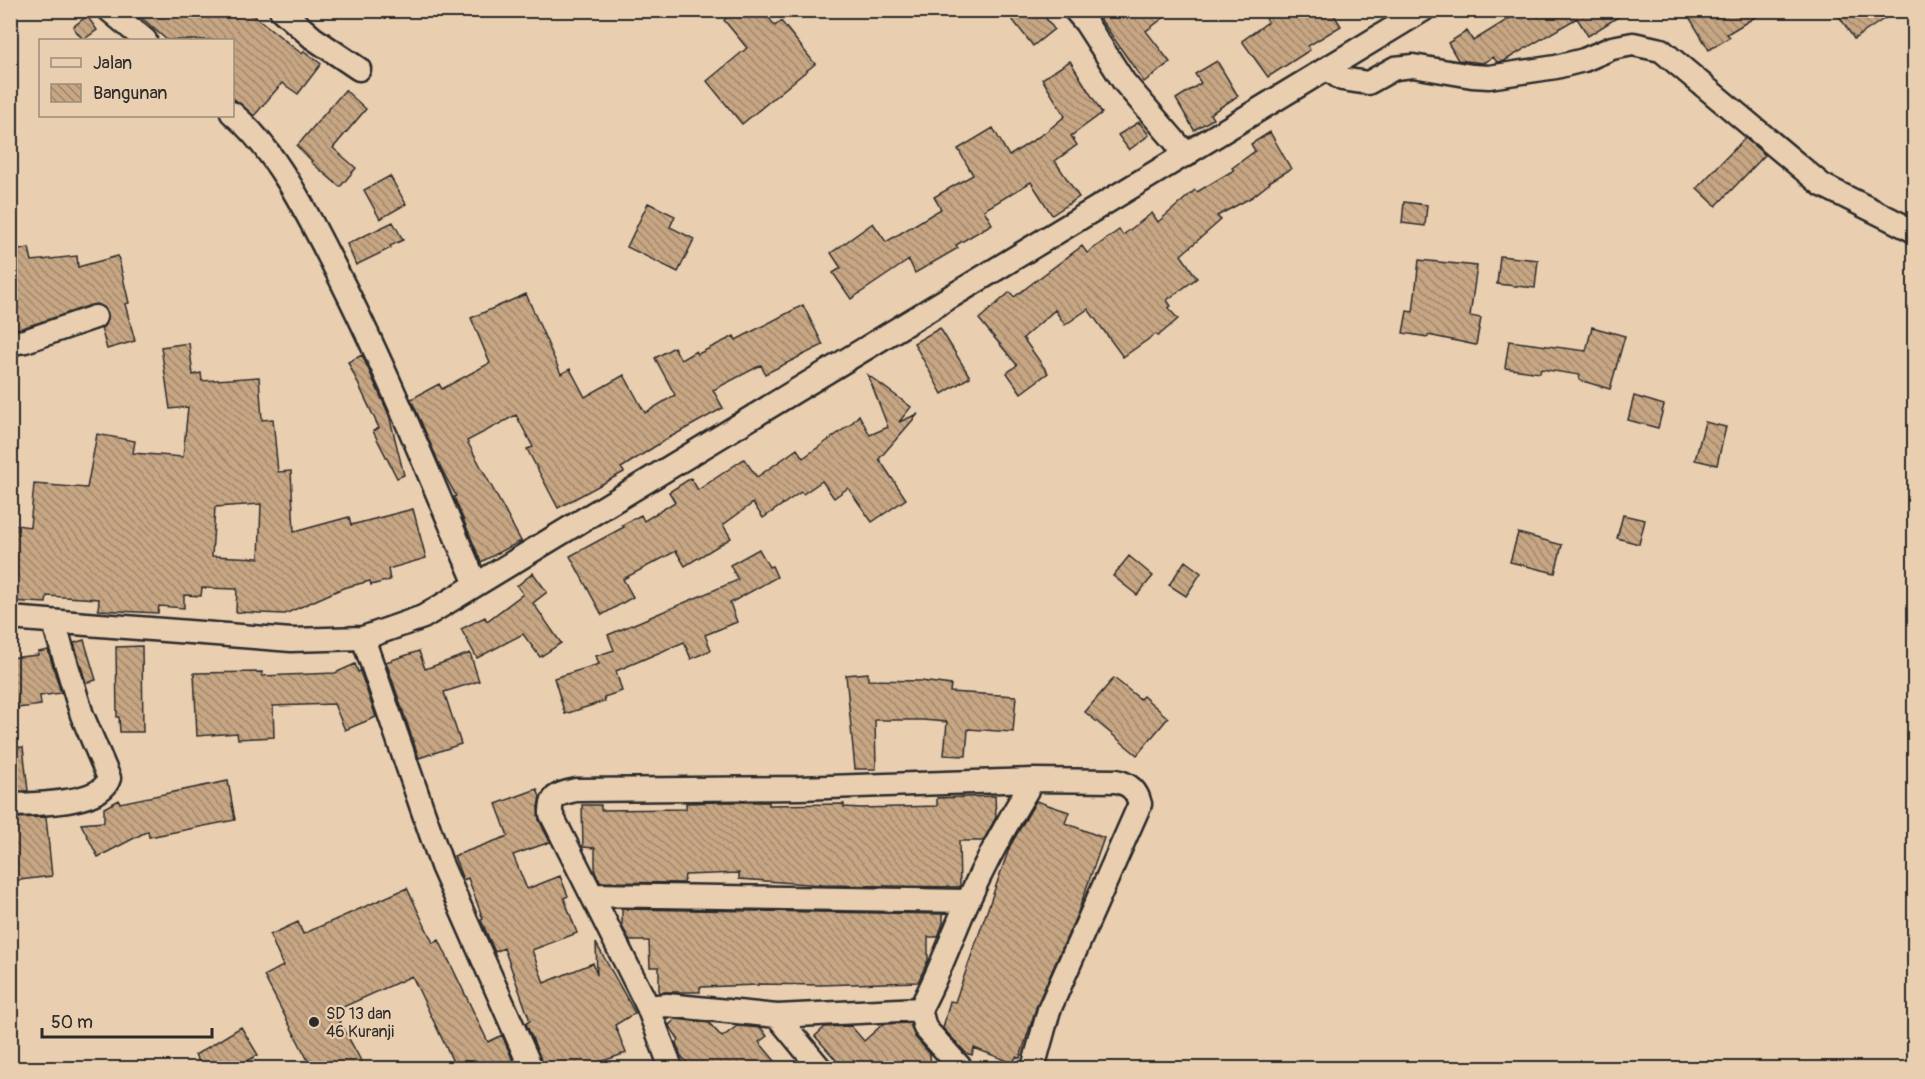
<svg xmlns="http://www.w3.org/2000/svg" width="1925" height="1079" viewBox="0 0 1925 1079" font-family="Pangolin,sans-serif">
	<defs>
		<pattern id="building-back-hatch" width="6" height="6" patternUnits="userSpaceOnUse" patternTransform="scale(1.5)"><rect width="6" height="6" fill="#c7a684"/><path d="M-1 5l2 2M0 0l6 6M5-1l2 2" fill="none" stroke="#a2876c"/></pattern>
	</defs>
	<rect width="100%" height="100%" fill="#e9ceb0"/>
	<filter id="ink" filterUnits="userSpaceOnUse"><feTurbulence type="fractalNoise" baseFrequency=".0167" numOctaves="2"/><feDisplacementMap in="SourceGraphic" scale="12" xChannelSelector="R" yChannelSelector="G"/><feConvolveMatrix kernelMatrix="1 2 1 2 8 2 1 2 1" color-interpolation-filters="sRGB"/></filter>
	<g filter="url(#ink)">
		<path fill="url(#building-back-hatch)" stroke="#2b2b2b" stroke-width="1.5" fill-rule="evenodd" d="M 132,10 L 247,10 L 302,54 L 304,51 L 321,64 L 298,94 L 282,83 L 254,116 L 232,97 L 232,40 L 167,40 Z
			M 736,10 L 763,10 L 775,26 L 781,21 L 815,64 L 742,124 L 707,81 L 747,48 L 724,20 Z
			M 1005,10 L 1040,10 L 1054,29 L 1033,46 Z
			M 1094,10 L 1174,10 L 1146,31 L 1170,62 L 1144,82 Z
			M 1278,10 L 1331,10 L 1341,26 L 1308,46 L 1310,50 L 1268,77 L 1242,41 L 1268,22 L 1266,18 Z
			M 1523,10 L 1629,10 L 1588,36 L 1577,18 L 1504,61 L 1497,62 L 1493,57 L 1483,63 L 1458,60 L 1448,43 L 1467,31 L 1473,41 Z
			M 1685,10 L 1767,10 L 1727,34 L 1730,37 L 1709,50 Z
			M 1835,10 L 1897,10 L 1854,39 Z
			M 87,16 L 97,30 L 83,40 L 73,27 Z
			M 1070,61 L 1102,113 L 1071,136 L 1077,145 L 1055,161 L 1079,197 L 1052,215 L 1031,182 L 984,210 L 992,224 L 956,245 L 958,248 L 915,273 L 909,260 L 851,299 L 833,273 L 841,268 L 831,253 L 873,223 L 886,242 L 941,209 L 934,197 L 973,175 L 958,149 L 993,128 L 1009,156 L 1046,132 L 1065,116 L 1042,79 Z
			M 1217,61 L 1238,96 L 1210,114 L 1213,119 L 1194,130 L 1176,99 L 1201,83 L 1195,74 Z
			M 345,90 L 366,109 L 333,148 L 356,168 L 340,187 L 311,162 L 312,161 L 297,146 Z
			M 1139,122 L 1149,135 L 1129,150 L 1118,135 Z
			M 1270,132 L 1291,169 L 1269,182 L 1270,183 L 1252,197 L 1217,216 L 1221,220 L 1181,255 L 1197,278 L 1167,300 L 1171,306 L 1168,308 L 1178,319 L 1158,336 L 1156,334 L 1123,357 L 1088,309 L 1065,325 L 1055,310 L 1023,338 L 1048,373 L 1021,393 L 1007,373 L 1017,365 L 979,319 L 1010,292 L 1014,297 L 1082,246 L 1087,253 L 1119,230 L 1123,235 L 1152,213 L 1158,222 L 1195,190 L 1197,192 L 1234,170 L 1232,168 L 1255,151 L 1251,144 Z
			M 1745,138 L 1765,155 L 1716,206 L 1697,188 Z
			M 390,176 L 406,204 L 380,219 L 364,190 Z
			M 1404,202 L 1427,205 L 1425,226 L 1402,223 Z
			M 648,203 L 675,216 L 670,227 L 694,239 L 678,272 L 627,247 Z
			M 393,222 L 403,240 L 390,246 L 391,248 L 356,265 L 347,244 Z
			M 29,248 L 32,261 L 77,256 L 78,267 L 118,256 L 129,303 L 125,304 L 135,341 L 107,349 L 101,328 L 108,320 L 108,313 L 104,307 L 97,304 L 22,328 L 10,329 L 10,252 Z
			M 1500,256 L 1538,260 L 1535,288 L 1497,284 Z
			M 1419,260 L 1477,266 L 1470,316 L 1481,318 L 1476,345 L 1428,335 L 1428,337 L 1403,333 L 1407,311 L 1413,312 Z
			M 526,294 L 561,374 L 570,369 L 585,397 L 624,375 L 645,413 L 675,395 L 655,358 L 674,347 L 681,360 L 696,351 L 698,354 L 734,336 L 736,340 L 803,305 L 823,345 L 765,374 L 761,365 L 713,390 L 723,408 L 665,440 L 621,468 L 624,472 L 558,508 L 527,449 L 533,447 L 516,415 L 467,441 L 521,541 L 481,562 L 454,497 L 456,496 L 442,470 L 411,399 L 439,384 L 442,389 L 490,363 L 471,318 Z
			M 1592,327 L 1625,336 L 1610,389 L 1579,380 L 1580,375 L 1541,369 L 1540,373 L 1505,368 L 1509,341 L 1586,351 Z
			M 940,328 L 970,377 L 942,394 L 914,343 Z
			M 189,343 L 193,375 L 201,373 L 202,381 L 259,377 L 262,420 L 273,419 L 278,472 L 291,471 L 294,532 L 349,517 L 351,525 L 413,509 L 426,558 L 388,569 L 390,580 L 371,585 L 370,581 L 343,588 L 285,614 L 236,612 L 237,589 L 202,588 L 201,596 L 184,595 L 184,608 L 159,606 L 158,613 L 98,610 L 99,599 L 47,596 L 46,603 L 10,601 L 10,524 L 30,527 L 34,484 L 87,488 L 97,434 L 135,441 L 133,453 L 183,457 L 188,407 L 170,409 L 161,347 ZM 261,504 L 259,558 L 212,556 L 215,507 Z
			M 362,355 L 389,415 L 404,475 L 397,478 L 373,431 L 379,428 L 348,362 Z
			M 868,375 L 911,407 L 899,422 L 918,414 L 879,459 L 906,499 L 872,522 L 848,488 L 834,498 L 822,481 L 803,494 L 801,492 L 763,518 L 753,503 L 723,525 L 731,538 L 685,566 L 676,551 L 623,579 L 633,597 L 602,615 L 570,556 L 624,527 L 622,525 L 641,515 L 644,521 L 675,502 L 669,492 L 691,478 L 698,490 L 744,459 L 757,477 L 797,449 L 803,458 L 851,424 L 859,415 L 870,435 L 888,427 Z
			M 1634,396 L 1664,405 L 1658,428 L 1628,420 Z
			M 1705,422 L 1726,427 L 1717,465 L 1695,460 Z
			M 1623,515 L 1645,520 L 1639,544 L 1617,538 Z
			M 1518,533 L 1562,545 L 1555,573 L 1510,562 Z
			M 759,549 L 769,567 L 772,566 L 777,577 L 730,603 L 737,622 L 705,635 L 711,650 L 691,659 L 684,642 L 616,671 L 622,691 L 604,697 L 605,701 L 565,714 L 554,678 L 599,664 L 596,656 L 614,650 L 608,635 L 738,580 L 730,565 Z
			M 1129,556 L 1153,576 L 1137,595 L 1113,576 Z
			M 1185,561 L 1201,573 L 1186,596 L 1169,585 Z
			M 533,573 L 547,592 L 533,603 L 561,643 L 540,657 L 523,634 L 477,658 L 461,629 L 485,617 L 487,621 L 523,594 L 517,586 Z
			M 84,640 L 96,680 L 86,683 L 74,643 Z
			M 142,646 L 143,732 L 120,732 L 119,717 L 117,717 L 116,647 Z
			M 48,650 L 61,693 L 40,696 L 41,705 L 10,709 L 10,658 L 38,655 L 38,652 Z
			M 419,651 L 425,669 L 470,653 L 479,681 L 444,692 L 461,744 L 419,758 L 386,662 Z
			M 355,664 L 358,672 L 360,671 L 376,717 L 345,730 L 334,704 L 273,706 L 274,737 L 238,739 L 237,733 L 197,736 L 194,673 L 262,672 L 262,676 L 335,673 Z
			M 868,673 L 868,680 L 921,681 L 951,685 L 950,692 L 1016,696 L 1013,732 L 968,729 L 966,756 L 944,755 L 947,722 L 922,720 L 875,720 L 876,769 L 855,769 L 846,675 Z
			M 1114,678 L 1140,699 L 1143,696 L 1168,718 L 1137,755 L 1085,712 Z
			M 23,747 L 28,791 L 10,791 L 10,748 Z
			M 228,781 L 235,820 L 149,837 L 148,831 L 98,857 L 81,824 L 104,822 L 104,808 L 119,800 L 120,803 Z
			M 537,789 L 540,797 L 538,807 L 539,820 L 550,842 L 513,855 L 527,889 L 560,876 L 568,896 L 564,898 L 577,933 L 532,950 L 544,983 L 593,963 L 597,975 L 596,943 L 635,1013 L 615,1025 L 626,1053 L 583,1068 L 544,1068 L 526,1023 L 530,1021 L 504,948 L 495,952 L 481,920 L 483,919 L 468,878 L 463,880 L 454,856 L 508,836 L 496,804 Z
			M 995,796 L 996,817 L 983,841 L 959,841 L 960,887 L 823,885 L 739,879 L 739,873 L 685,875 L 684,883 L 600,882 L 595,872 L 595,848 L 583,847 L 582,805 L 601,805 L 601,810 L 686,809 L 686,803 L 720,802 L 769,802 L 769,805 L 844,804 L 844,807 L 861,808 L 937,806 L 937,798 Z
			M 1036,801 L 1069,812 L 1065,823 L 1104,838 L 1078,912 L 1037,1005 L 1020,1058 L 1016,1057 L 1013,1063 L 974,1048 L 972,1055 L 966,1053 L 943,1028 L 950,1001 L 955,1002 L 1010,846 Z
			M 46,817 L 52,876 L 12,881 L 10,818 Z
			M 407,888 L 433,943 L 439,940 L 488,1042 L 502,1035 L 516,1068 L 456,1068 L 412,976 L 334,1011 L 365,1068 L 312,1068 L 264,976 L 283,966 L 270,935 L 298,922 L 303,934 Z
			M 622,909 L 943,914 L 943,923 L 938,937 L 928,937 L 928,960 L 918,982 L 820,985 L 758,984 L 758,985 L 700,987 L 700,992 L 659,992 L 659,967 L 650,967 L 649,941 L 630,941 L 622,926 Z
			M 676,1019 L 709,1023 L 722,1037 L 737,1026 L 761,1028 L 767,1036 L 759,1042 L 781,1068 L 692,1068 L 681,1056 L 676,1043 L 679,1040 L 669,1025 Z
			M 910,1023 L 915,1037 L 930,1054 L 931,1068 L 857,1068 L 851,1061 L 843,1068 L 815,1036 L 825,1027 L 851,1026 L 864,1041 L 883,1024 Z
			M 241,1027 L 258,1055 L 235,1068 L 203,1068 L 195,1055 Z"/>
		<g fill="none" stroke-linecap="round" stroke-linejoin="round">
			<g stroke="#2b2b2b" stroke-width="27">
				<path id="minor" d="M 109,10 L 145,40
					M 281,10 L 313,38 L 359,69
					M 1075,10 L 1086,23 L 1124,82 L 1187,155
					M 1327,69 L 1342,79 L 1368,83 L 1395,68 L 1413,66 L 1472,76 L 1489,77 L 1556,67 L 1584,60 L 1612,48 L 1633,44 L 1661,50 L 1822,185 L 1914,231
					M 232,113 C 275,149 306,211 331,260 C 385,365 429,475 476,584
					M 10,343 L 25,341 L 95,317
					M 10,618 L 291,640 L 363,638 L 423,617 L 1423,10
					M 363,638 L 442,866 L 531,1068
					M 10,805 C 33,804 102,805 109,778 L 82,715 L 54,623
					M 592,895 L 968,901
					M 648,1007 L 667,1005 L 777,1016 L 920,1009
					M 777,1016 L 820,1068
					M 671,1068 L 648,1007 L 551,814 C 550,794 560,794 576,790 L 799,788 L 1033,780 L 1116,781 C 1130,784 1137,791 1140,804 L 1049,1010 L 1033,1068
					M 961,1068 L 925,1028 L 920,1009 C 939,975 951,938 967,903 C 986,861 1009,819 1033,780"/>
			</g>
			<use href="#minor" stroke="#e9ceb0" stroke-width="22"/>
		</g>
	</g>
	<circle fill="#2b2b2b" stroke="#e9ceb0" stroke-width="2" cx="314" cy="1022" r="6"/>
	<g text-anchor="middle" stroke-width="4.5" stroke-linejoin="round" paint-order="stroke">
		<g font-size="16" fill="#2b2b2b" stroke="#e9ceb0" text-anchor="start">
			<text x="326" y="1019">SD 13 dan<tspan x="326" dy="18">46 Kuranji</tspan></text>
		</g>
	</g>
	<rect width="1925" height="1079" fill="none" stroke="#e9ceb0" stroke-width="36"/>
	<rect x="18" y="18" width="1889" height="1043" fill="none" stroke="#2b2b2b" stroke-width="2" filter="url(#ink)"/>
	<rect x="39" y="39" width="195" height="78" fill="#e9ceb0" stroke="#9d8d7b" stroke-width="1.5"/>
	<rect x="51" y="58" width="30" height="9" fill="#e9ceb0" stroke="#9d8d7b" stroke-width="1.5"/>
	<text x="93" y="69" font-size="18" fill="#2b2b2b">Jalan</text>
	<rect x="51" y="84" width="30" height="18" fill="url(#building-back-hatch)" stroke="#9d8d7b" stroke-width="1.5"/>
	<text x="93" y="99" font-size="18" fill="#2b2b2b">Bangunan</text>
	<path d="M42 1028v9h170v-9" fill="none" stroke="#2b2b2b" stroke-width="3"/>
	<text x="51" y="1028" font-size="18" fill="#2b2b2b" stroke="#e9ceb0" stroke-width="4.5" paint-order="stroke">50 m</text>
</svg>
